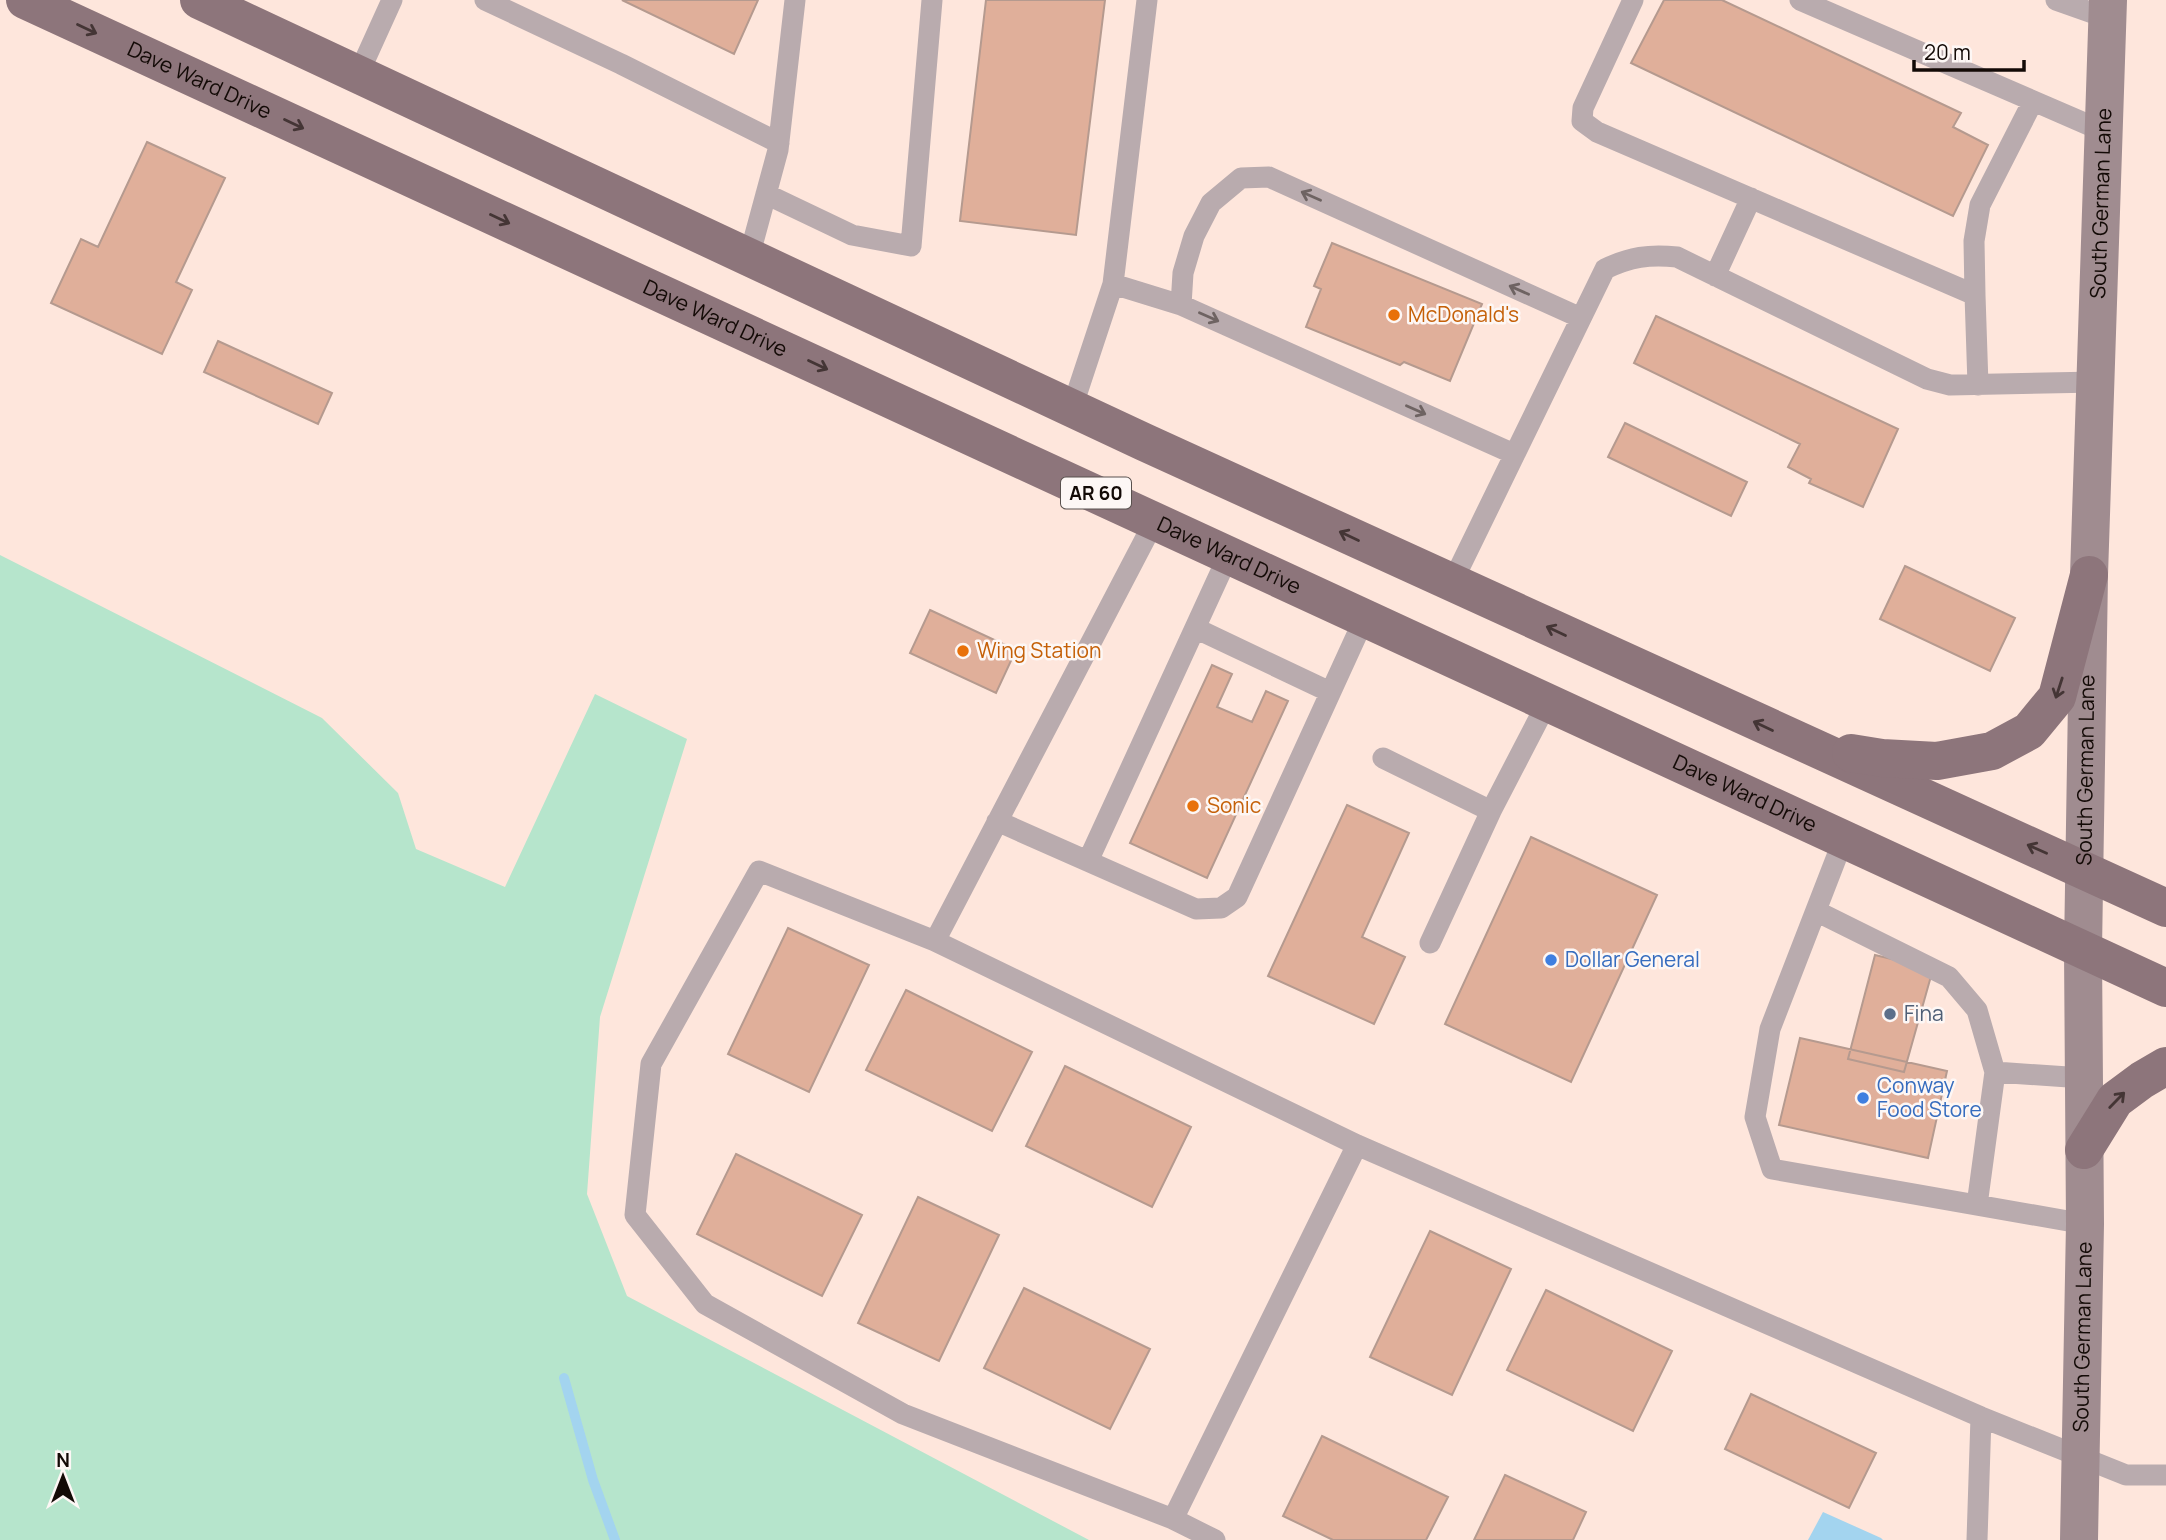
<svg xmlns="http://www.w3.org/2000/svg" width="2166" height="1540" viewBox="0 0 2166 1540" font-family="Manrope,sans-serif">
	<rect width="100%" height="100%" fill="#fee6dc"/>
	<path fill="#b6e5cc" d="M 0,555 L 322,718 L 398,793 L 416,849 L 505,887 L 595,694 L 687,739 L 600,1017 L 587,1194 L 627,1296 L 1089,1540 L 0,1540 Z"/>
	<path fill="#a3d4ef" d="M 1823,1512 L 1881,1538 L 1883,1540 L 1808,1540 Z"/>
	<g fill="none" stroke-linecap="round" stroke-linejoin="round">
		<path stroke="#a3d4ef" stroke-width="10" d="M 564,1378 L 593,1480 L 615,1540"/>
	</g>
	<path fill="#e0af9a" stroke="#b59a8f" stroke-width="2" d="M 622,0 L 758,0 L 734,54 Z
		M 986,0 L 1105,0 L 1076,235 L 960,221 Z
		M 1664,0 L 1722,0 L 1961,113 L 1953,127 L 1988,145 L 1953,216 L 1631,63 Z
		M 147,142 L 225,178 L 176,282 L 192,290 L 162,354 L 51,303 L 81,239 L 98,247 Z
		M 1332,243 L 1482,304 L 1450,381 L 1404,362 L 1400,365 L 1306,327 L 1321,289 L 1314,286 Z
		M 1656,316 L 1898,429 L 1863,507 L 1809,483 L 1811,479 L 1788,467 L 1800,444 L 1634,363 Z
		M 218,341 L 332,393 L 318,424 L 204,372 Z
		M 1625,423 L 1747,482 L 1731,516 L 1608,457 Z
		M 1905,566 L 2015,618 L 1990,671 L 1880,619 Z
		M 930,610 L 1016,650 L 996,693 L 910,653 Z
		M 1212,665 L 1232,674 L 1217,707 L 1252,722 L 1266,691 L 1288,701 L 1207,878 L 1130,843 Z
		M 1347,805 L 1409,833 L 1362,937 L 1405,957 L 1374,1024 L 1268,976 Z
		M 1531,837 L 1657,895 L 1571,1082 L 1445,1024 Z
		M 788,928 L 869,965 L 809,1092 L 728,1054 Z
		M 1875,955 L 1933,969 L 1904,1072 L 1848,1059 Z
		M 906,990 L 1032,1052 L 992,1131 L 866,1070 Z
		M 1800,1038 L 1947,1071 L 1928,1158 L 1779,1125 Z
		M 1065,1066 L 1191,1127 L 1152,1207 L 1026,1146 Z
		M 736,1154 L 862,1215 L 822,1296 L 697,1234 Z
		M 918,1197 L 999,1235 L 939,1361 L 858,1323 Z
		M 1430,1231 L 1511,1269 L 1452,1395 L 1370,1357 Z
		M 1024,1288 L 1150,1349 L 1110,1429 L 984,1368 Z
		M 1546,1290 L 1672,1351 L 1633,1431 L 1507,1370 Z
		M 1751,1394 L 1876,1453 L 1849,1508 L 1725,1449 Z
		M 1322,1436 L 1448,1497 L 1426,1540 L 1333,1540 L 1283,1516 Z
		M 1505,1475 L 1586,1512 L 1573,1540 L 1474,1540 Z"/>
	<g fill="none" stroke-linecap="round" stroke-linejoin="round">
		<path stroke="#b9abae" stroke-width="21" d="M 485,0 L 621,64 L 779,143
			M 1633,0 L 1583,108 L 1582,121 L 1597,132 L 1975,295 L 1978,385
			M 1800,0 L 2105,132
			M 2056,0 L 2107,18
			M 358,75 L 392,0
			M 766,194 L 852,235 L 911,246 L 932,0
			M 749,257 L 778,150 L 795,0
			M 1715,276 L 1751,198
			M 1113,284 L 1181,305
			M 1975,295 L 1974,241 L 1980,205 L 2033,101
			M 1072,408 L 1113,284 L 1147,0
			M 1514,454 L 1181,305 L 1183,273 L 1194,236 L 1211,203 L 1241,178 L 1269,177 L 1581,318
			M 1452,583 L 1605,269 C 1630,257 1649,254 1677,257 L 1927,379 L 1950,385 L 2097,382
			M 1195,628 L 1330,692
			M 1383,758 L 1491,811 L 1430,943
			M 1491,811 L 1548,701
			M 997,821 L 1196,909 L 1221,908 L 1237,897 L 1365,617
			M 1844,838 L 1770,1029 L 1755,1117 L 1772,1169 L 2085,1224
			M 1088,861 L 1229,554
			M 1816,911 L 1949,977 L 1977,1010 L 1995,1072 L 1977,1205
			M 935,941 L 1155,520
			M 1995,1072 L 2083,1078
			M 1173,1519 L 1357,1145
			M 1215,1540 L 1173,1519 L 903,1414 L 705,1304 L 635,1215 L 651,1064 L 759,871 L 935,941 L 1357,1145 L 1981,1417 L 2126,1475 L 2166,1475
			M 1977,1540 L 1981,1417"/>
		<path stroke="#a08c90" stroke-width="38" id="s1" d="M 2079,1540 L 2085,1224 L 2083,950 L 2089,575 L 2108,0"/>
		<g stroke="#8d757b" stroke-width="38">
			<path id="s2" d="M 25,0 L 2166,988"/>
			<path d="M 199,0 L 1144,442 L 2166,908"/>
			<path d="M 1851,753 L 1882,758 L 1937,761 L 1992,751 L 2029,731 L 2057,697 L 2089,575"/>
			<path d="M 2084,1150 L 2115,1100 L 2142,1080 L 2166,1066"/>
		</g>
	</g>
	<defs><path id="oneway-shaft" d="M-6 0H5M1.5-3L5.5 0L1.5 3" fill="none" stroke-width="1.6" stroke-linecap="round" stroke-linejoin="round" transform="scale(1.75)"/></defs>
	<g stroke="#443535">
		<use href="#oneway-shaft" transform="translate(87 29) rotate(25)"/>
		<use href="#oneway-shaft" transform="translate(294 124) rotate(25)"/>
		<use href="#oneway-shaft" transform="translate(500 219) rotate(25)"/>
		<use href="#oneway-shaft" transform="translate(818 365) rotate(25)"/>
		<use href="#oneway-shaft" transform="translate(1349 536) rotate(-155)"/>
		<use href="#oneway-shaft" transform="translate(1556 631) rotate(-155)"/>
		<use href="#oneway-shaft" transform="translate(2059 688) rotate(108)"/>
		<use href="#oneway-shaft" transform="translate(1763 726) rotate(-155)"/>
		<use href="#oneway-shaft" transform="translate(2037 849) rotate(-156)"/>
		<use href="#oneway-shaft" transform="translate(2117 1100) rotate(-46)"/>
	</g>
	<g stroke="#6e6362">
		<use href="#oneway-shaft" transform="translate(1311 196) rotate(-156)"/>
		<use href="#oneway-shaft" transform="translate(1519 290) rotate(-156)"/>
		<use href="#oneway-shaft" transform="translate(1209 317) rotate(24)"/>
		<use href="#oneway-shaft" transform="translate(1416 410) rotate(24)"/>
	</g>
	<g fill="#e8710a" stroke="#fdf7f5" stroke-width="2.5">
		<circle cx="1394" cy="315" r="7"/>
		<circle cx="963" cy="651" r="7"/>
		<circle cx="1193" cy="806" r="7"/>
	</g>
	<g fill="#3f7fe0" stroke="#fdf7f5" stroke-width="2.5">
		<circle cx="1551" cy="960" r="7"/>
		<circle cx="1863" cy="1098" r="7"/>
	</g>
	<circle fill="#5c6f8a" stroke="#fdf7f5" stroke-width="2.5" cx="1890" cy="1014" r="7"/>
	<g text-anchor="middle" stroke-width="5" stroke-linejoin="round" paint-order="stroke">
		<rect fill="#fdf7f5" stroke="#59514e" stroke-width="2" x="1061" y="477.5" width="70" height="31" rx="5"/>
		<g font-size="19" font-weight="bold" fill="#130a06">
			<text x="1096" y="500">AR 60</text>
		</g>
		<g font-size="21" fill="#130a06" stroke="#fdf7f5">
			<text dy="7" stroke="none"><textPath href="#s2" startOffset="192">Dave Ward Drive</textPath></text>
			<text dy="7" stroke="none"><textPath href="#s1" startOffset="1337">South German Lane</textPath></text>
			<text dy="7" stroke="none"><textPath href="#s2" startOffset="760">Dave Ward Drive</textPath></text>
			<text dy="7" stroke="none"><textPath href="#s2" startOffset="1326">Dave Ward Drive</textPath></text>
			<text dy="7" stroke="none"><textPath href="#s1" startOffset="770">South German Lane</textPath></text>
			<text dy="7" stroke="none"><textPath href="#s2" startOffset="1894">Dave Ward Drive</textPath></text>
			<text dy="7" stroke="none"><textPath href="#s1" startOffset="203">South German Lane</textPath></text>
		</g>
		<g font-size="21" fill="#c56008" stroke="#fdf7f5" text-anchor="start">
			<text x="1408" y="322">McDonald's</text>
			<text x="977" y="658">Wing Station</text>
			<text x="1207" y="813">Sonic</text>
		</g>
		<g font-size="21" fill="#366cbe" stroke="#fdf7f5" text-anchor="start">
			<text x="1565" y="967">Dollar General</text>
			<text x="1877" y="1093">Conway<tspan x="1877" dy="24">Food Store</tspan></text>
		</g>
		<g font-size="21" fill="#4e5e75" stroke="#fdf7f5" text-anchor="start">
			<text x="1904" y="1021">Fina</text>
		</g>
	</g>
	<g transform="translate(63 1477)" stroke="#fdf7f5" stroke-width="5" paint-order="stroke">
	<path d="M0-5L12 26L0 18L-12 26Z" fill="#130a06"/>
	<text y="-10" font-size="19" font-weight="bold" text-anchor="middle" fill="#130a06">N</text>
	</g>
	<path d="M1914 60v10h110v-10" fill="none" stroke="#130a06" stroke-width="3.5"/>
	<text x="1924" y="60" font-size="21" fill="#130a06" stroke="#fdf7f5" stroke-width="5" paint-order="stroke">20 m</text>
</svg>
